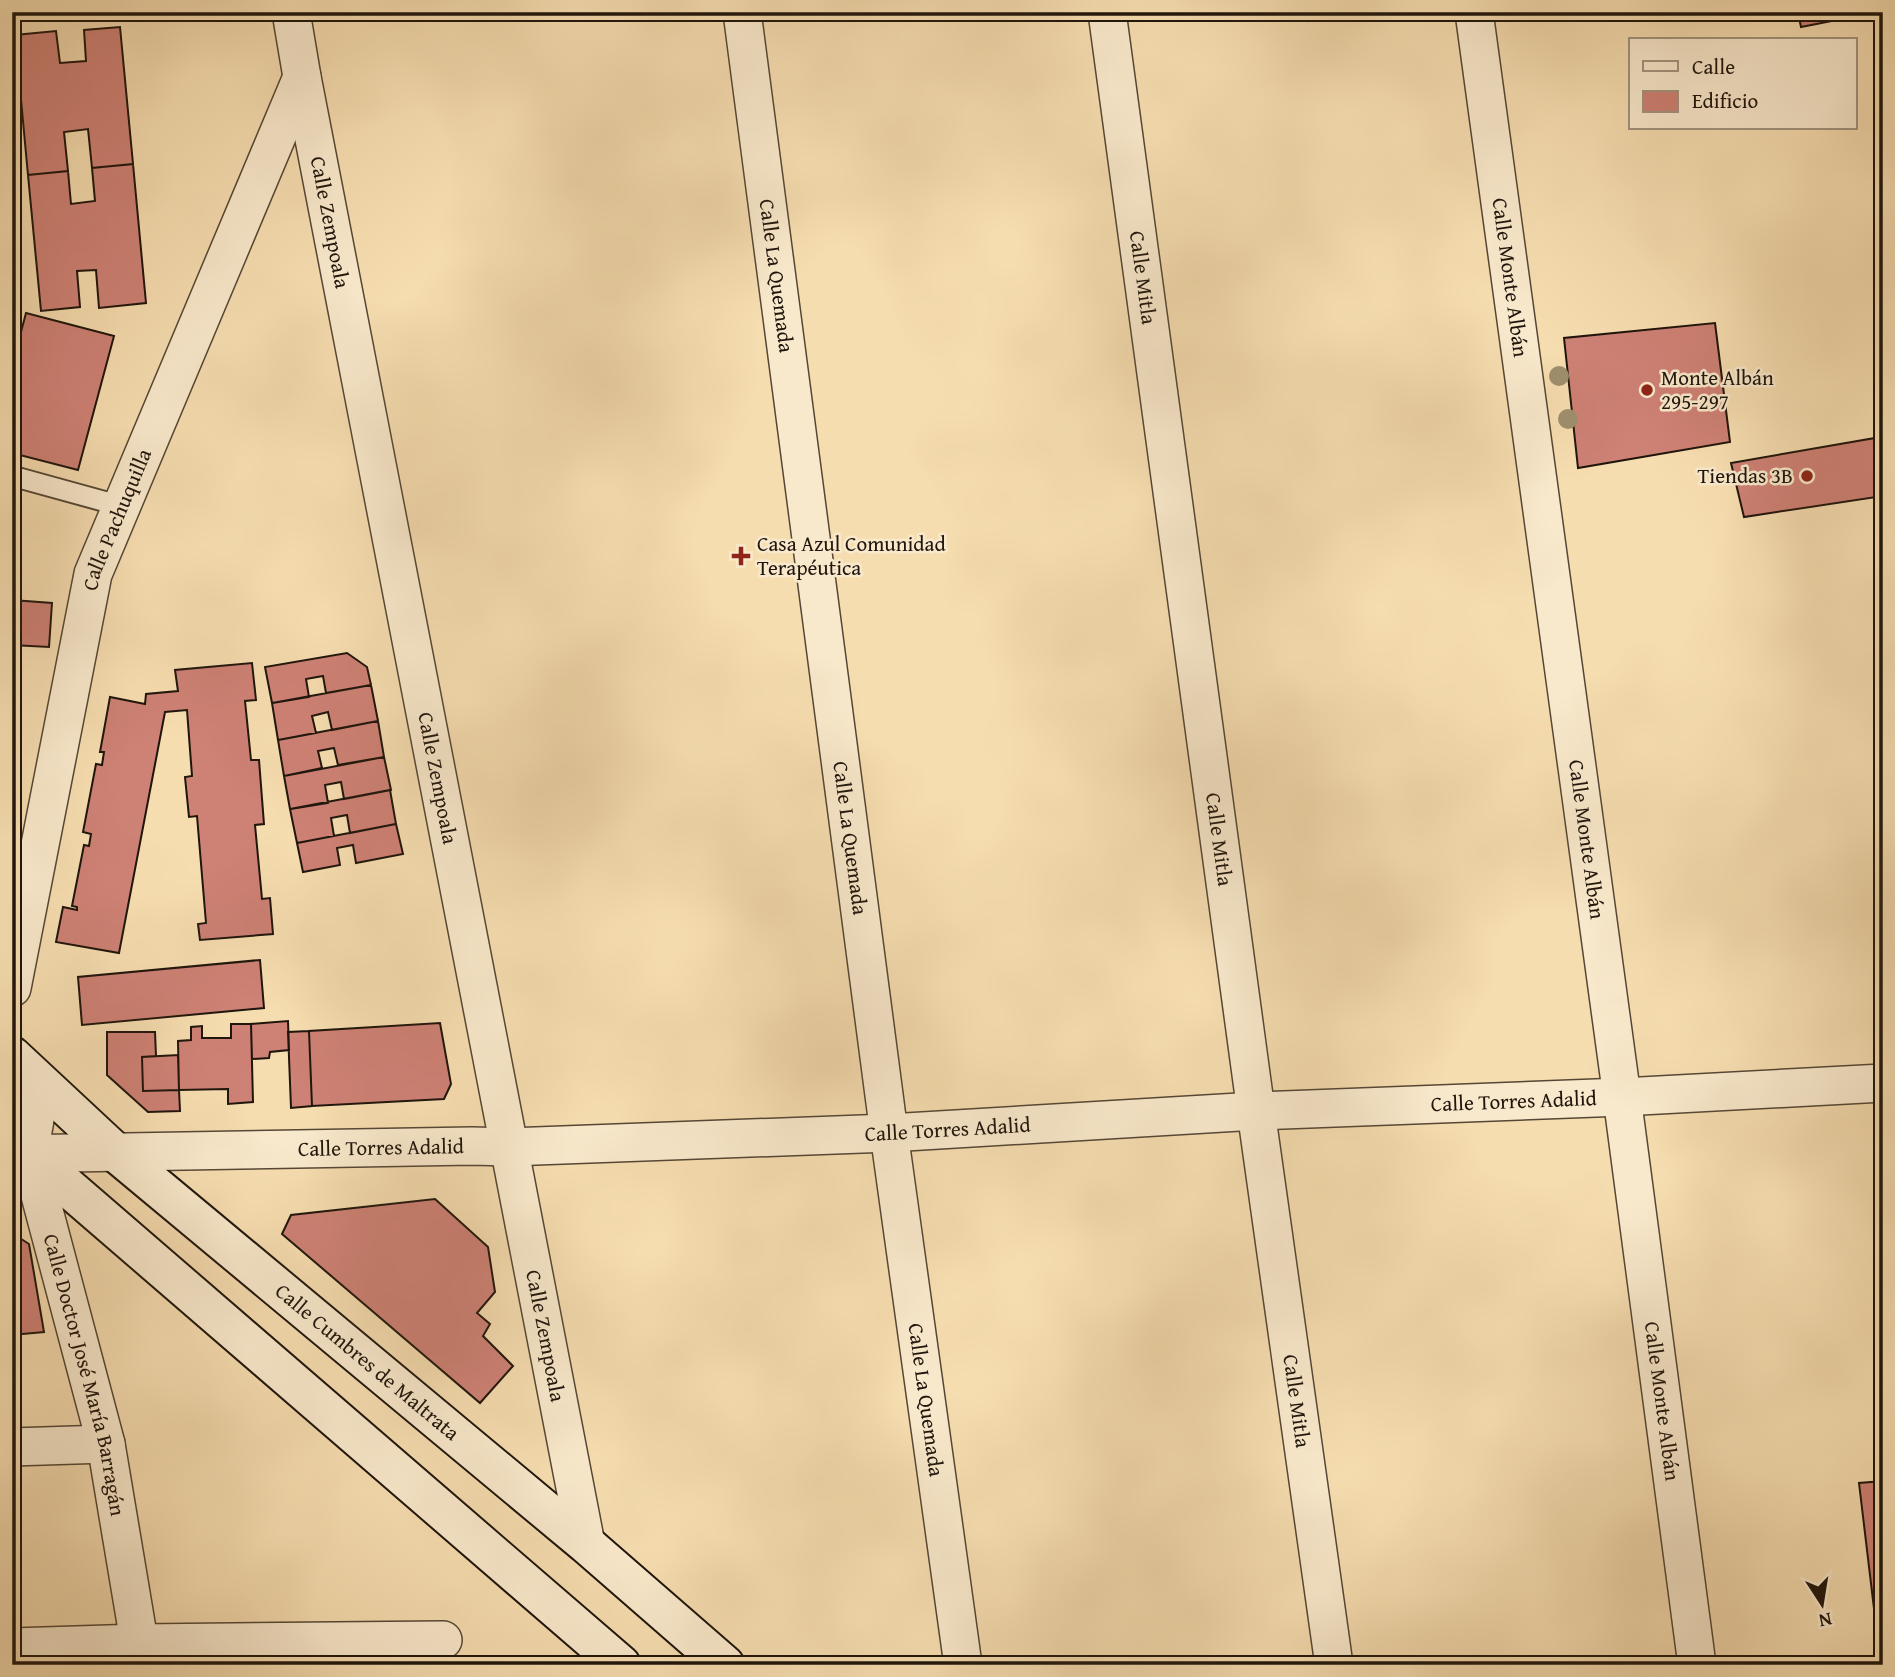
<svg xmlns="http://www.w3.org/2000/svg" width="1895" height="1677" viewBox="0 0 1895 1677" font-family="'Gentium Book Plus',serif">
	<rect width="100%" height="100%" fill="#f6ddb0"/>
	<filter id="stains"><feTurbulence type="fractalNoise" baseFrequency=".00286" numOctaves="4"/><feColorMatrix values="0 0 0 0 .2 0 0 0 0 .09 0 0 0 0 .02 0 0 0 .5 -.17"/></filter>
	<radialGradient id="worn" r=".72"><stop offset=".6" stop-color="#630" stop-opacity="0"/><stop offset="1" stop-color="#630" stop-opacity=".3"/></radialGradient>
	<path fill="#ce8175" stroke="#1f150c" stroke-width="2" d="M 1306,12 L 1332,12 L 1333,15 L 1309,21 Z
		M 1798,12 L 1836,12 L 1837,20 L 1801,27 Z
		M 120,27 L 133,164 L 92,168 L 88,129 L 64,132 L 68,171 L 28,175 L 15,35 L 56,31 L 60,63 L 86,61 L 84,30 Z
		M 133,164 L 146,303 L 99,308 L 96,270 L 77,271 L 80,307 L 41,311 L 28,175 L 68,171 L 71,204 L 95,201 L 92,168 Z
		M 26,313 L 114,336 L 78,470 L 12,453 L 12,366 Z
		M 1715,323 L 1730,442 L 1578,468 L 1564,338 Z
		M 1875,438 L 1883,496 L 1744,517 L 1731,463 Z
		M 12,600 L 52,603 L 49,647 L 12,645 Z
		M 347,653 L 367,667 L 371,685 L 326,693 L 323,676 L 306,679 L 309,697 L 272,703 L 265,667 Z
		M 252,663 L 256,700 L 245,701 L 251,760 L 259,760 L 264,824 L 255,825 L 262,899 L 270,898 L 273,934 L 200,940 L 198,924 L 206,923 L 197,816 L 189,817 L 185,777 L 192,776 L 187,710 L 165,712 L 119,953 L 56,942 L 63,907 L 77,910 L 77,907 L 72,906 L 84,845 L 89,846 L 91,834 L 83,832 L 96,764 L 102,765 L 104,752 L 100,752 L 110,697 L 145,704 L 146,694 L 178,691 L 175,670 Z
		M 371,685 L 378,721 L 332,730 L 328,712 L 312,716 L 316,733 L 278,740 L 272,703 Z
		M 378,721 L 384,757 L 338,765 L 334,748 L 318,751 L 322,768 L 284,776 L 278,740 Z
		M 384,757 L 391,790 L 344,799 L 341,782 L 325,785 L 328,803 L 290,809 L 284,776 Z
		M 390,790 L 396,824 L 350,833 L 347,815 L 331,818 L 334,836 L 297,843 L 290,809 Z
		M 396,824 L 403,854 L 356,863 L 353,845 L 337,848 L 340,865 L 303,872 L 297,843 Z
		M 260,960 L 264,1008 L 82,1025 L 78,977 Z
		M 288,1021 L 289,1050 L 270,1052 L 269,1058 L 252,1059 L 251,1024 Z
		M 440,1023 L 451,1084 L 444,1099 L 312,1106 L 309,1031 Z
		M 231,1024 L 251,1024 L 253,1102 L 228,1104 L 228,1089 L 179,1090 L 178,1041 L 191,1040 L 191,1027 L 202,1026 L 202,1038 L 231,1038 Z
		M 309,1031 L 312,1106 L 291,1108 L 288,1032 Z
		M 107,1032 L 155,1032 L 156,1056 L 142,1057 L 143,1091 L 179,1090 L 180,1111 L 148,1112 L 107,1075 Z
		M 178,1055 L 179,1090 L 143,1091 L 142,1057 Z
		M 435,1199 L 488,1247 L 495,1292 L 477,1313 L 490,1324 L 483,1336 L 513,1366 L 480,1403 L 282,1234 L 291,1215 Z
		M 12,1233 L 29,1244 L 44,1332 L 12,1335 Z
		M 1883,1481 L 1883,1617 L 1875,1617 L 1859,1483 Z"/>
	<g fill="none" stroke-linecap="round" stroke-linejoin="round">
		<g stroke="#554735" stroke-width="23">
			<path id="lane" d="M 12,476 L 121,506"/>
		</g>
		<g stroke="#554735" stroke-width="40">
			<g id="street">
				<path id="s1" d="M 291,12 L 302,77 L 586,1544"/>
				<path id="s2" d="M 742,12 L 889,1133 L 963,1665"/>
				<path id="s3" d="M 1107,12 L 1256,1111 L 1334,1665"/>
				<path id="s4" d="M 1474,12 L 1622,1097 L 1697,1665"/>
				<path id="s5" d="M 12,988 L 93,574 L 302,77"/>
				<path id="s6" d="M 41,1085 L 29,1154 L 106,1444 L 143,1665"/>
				<path id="s7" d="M 12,1154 L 472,1146 L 509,1147 L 889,1133 L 1256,1111 L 1622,1097 L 1883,1083"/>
				<path d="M 12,1447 L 106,1444"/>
				<path d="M 12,1647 L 140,1643 L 443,1640"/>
			</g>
		</g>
		<g stroke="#1f150c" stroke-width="42">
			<g id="secondary">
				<path id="s8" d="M 12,1056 L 115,1152 L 586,1544 L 725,1665"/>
				<path d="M 12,1139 L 621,1665"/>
			</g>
		</g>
		<use href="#lane" stroke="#f9e9cc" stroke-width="19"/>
		<use href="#street" stroke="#f9e9cc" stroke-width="37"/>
		<use href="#secondary" stroke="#f9e9cc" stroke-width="38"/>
	</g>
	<g fill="#9f8f6d">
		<circle cx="1559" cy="376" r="10"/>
		<circle cx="1568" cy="419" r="10"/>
	</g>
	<g fill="#8f2418" stroke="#f9e9cc" stroke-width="2.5">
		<circle cx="1647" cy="390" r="7"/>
		<circle cx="1807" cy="476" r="7"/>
		<path d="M737.5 545.5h7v7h7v7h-7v7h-7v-7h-7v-7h7z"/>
	</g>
	<g text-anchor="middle" stroke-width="5" stroke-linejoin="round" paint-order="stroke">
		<g font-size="21" fill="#1f150c" stroke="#f9e9cc">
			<text dy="7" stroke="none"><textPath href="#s1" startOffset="214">Calle Zempoala</textPath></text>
			<text dy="7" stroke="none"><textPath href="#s2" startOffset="266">Calle La Quemada</textPath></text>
			<text dy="7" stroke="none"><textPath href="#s3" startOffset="268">Calle Mitla</textPath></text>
			<text dy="7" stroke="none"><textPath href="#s4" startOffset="268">Calle Monte Albán</textPath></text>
			<text dy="7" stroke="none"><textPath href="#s5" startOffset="481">Calle Pachuquilla</textPath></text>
			<text dy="7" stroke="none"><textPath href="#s1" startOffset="780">Calle Zempoala</textPath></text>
			<text dy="7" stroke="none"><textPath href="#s4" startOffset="835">Calle Monte Albán</textPath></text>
			<text dy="7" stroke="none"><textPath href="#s2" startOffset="833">Calle La Quemada</textPath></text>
			<text dy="7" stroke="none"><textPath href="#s3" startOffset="835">Calle Mitla</textPath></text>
			<text dy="7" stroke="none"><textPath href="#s7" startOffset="1503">Calle Torres Adalid</textPath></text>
			<text dy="7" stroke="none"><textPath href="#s7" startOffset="936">Calle Torres Adalid</textPath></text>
			<text dy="7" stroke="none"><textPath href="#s7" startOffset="369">Calle Torres Adalid</textPath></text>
			<text dy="7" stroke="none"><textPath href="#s1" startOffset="1348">Calle Zempoala</textPath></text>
			<text dy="7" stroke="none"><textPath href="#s8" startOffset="469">Calle Cumbres de Maltrata</textPath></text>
			<text dy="7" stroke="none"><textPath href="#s6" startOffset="298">Calle Doctor José María Barragán</textPath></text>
			<text dy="7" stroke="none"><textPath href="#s3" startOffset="1402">Calle Mitla</textPath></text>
			<text dy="7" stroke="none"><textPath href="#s4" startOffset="1402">Calle Monte Albán</textPath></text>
			<text dy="7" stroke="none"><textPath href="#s2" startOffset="1400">Calle La Quemada</textPath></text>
		</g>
		<g font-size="21" fill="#1f150c" stroke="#f9e9cc" text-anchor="start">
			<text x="1661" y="385">Monte Albán<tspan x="1661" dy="24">295-297</tspan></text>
			<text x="1793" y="483" text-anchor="end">Tiendas 3B</text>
			<text x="757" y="551">Casa Azul Comunidad<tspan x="757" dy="24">Terapéutica</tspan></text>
		</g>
	</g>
	<rect width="1895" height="1677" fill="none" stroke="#f6ddb0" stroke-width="42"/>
	<rect x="14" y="14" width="1867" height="1649" fill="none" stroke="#1f150c" stroke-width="3.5"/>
	<rect x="21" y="21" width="1853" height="1635" fill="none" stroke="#1f150c" stroke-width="2"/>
	<rect x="1629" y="38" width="228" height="91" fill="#f9e9cc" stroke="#a2947f" stroke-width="2"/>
	<rect x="1643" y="61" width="35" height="10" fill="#f9e9cc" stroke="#a2947f" stroke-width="2"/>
	<text x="1692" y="74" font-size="21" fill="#1f150c">Calle</text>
	<rect x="1643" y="91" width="35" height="21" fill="#ce8175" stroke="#a2947f" stroke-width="2"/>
	<text x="1692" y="108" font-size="21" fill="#1f150c">Edificio</text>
	<g transform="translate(1822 1604) rotate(168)" stroke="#f9e9cc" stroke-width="5" paint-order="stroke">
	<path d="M0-5L12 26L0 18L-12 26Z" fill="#1f150c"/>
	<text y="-10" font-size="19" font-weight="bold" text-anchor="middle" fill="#1f150c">N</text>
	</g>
	<rect width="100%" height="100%" filter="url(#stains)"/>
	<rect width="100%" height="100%" fill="url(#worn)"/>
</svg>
